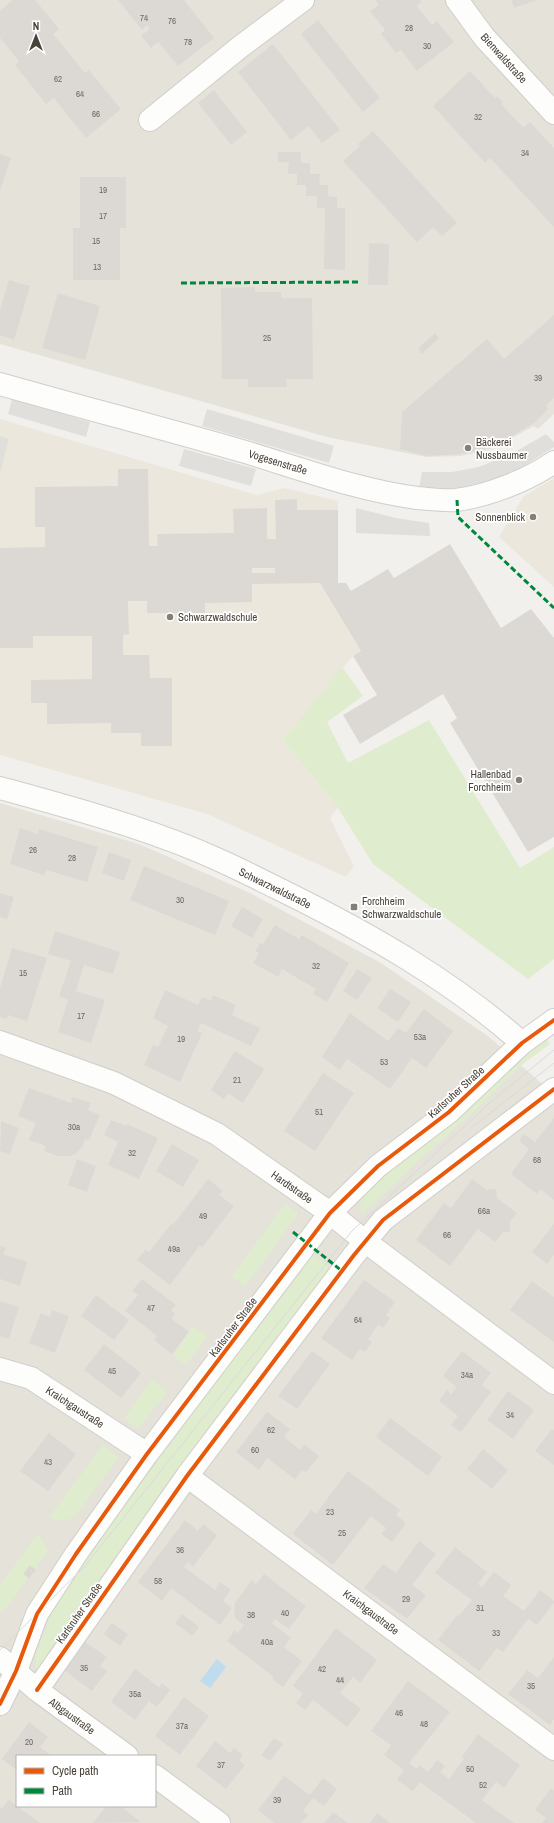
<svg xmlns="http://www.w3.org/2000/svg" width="554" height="1823" viewBox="0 0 554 1823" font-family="'Archivo Narrow',sans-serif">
	<rect width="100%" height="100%" fill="#f2f0ed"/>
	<path fill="#e5e2da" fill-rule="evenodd" d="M 0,0 L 554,0 L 554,414 L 538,429 L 534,426 L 491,449 L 461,456 L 426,457 L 327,437 L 0,344 Z
		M 0,803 L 139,844 L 250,893 L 381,963 L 488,1036 L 541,1083 L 554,1092 L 554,1823 L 0,1823 ZM 17,1756 L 155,1756 L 155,1806 L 17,1806 Z"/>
	<path fill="#ece7dc" d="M 0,419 L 257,495 L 285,488 L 338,501 L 338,583 L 320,583 L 361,651 L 353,656 L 283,740 L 338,808 L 330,818 L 354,866 L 346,877 L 207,814 L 0,755 Z
		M 554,478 L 554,587 L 499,537 L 523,497 Z"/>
	<path fill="#e0ecce" d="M 342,667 L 363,696 L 327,722 L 348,763 L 429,720 L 520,868 L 554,847 L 554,959 L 528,979 L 373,864 L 338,808 L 283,740 Z
		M 544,1036 L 550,1044 L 519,1067 L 480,1106 L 426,1154 L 361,1215 L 360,1204 L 366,1190 Z
		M 285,1204 L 298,1214 L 245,1287 L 232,1276 Z
		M 313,1253 L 333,1271 L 43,1672 L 36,1668 L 36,1654 L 54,1605 L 94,1546 Z
		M 193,1326 L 207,1336 L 186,1365 L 173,1355 Z
		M 152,1380 L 167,1392 L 138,1429 L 124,1418 Z
		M 103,1445 L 118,1457 L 75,1517 L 62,1521 L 49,1517 Z
		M 38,1533 L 48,1551 L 6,1608 L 0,1613 L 0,1586 Z"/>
	<path fill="#e1dfdc" d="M 12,399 L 90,422 L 86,437 L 8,414 Z
		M 207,409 L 334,446 L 329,463 L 202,426 Z
		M 546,434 L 554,442 L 554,447 L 519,469 L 502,477 L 462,487 L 441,490 L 419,488 L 422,472 L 452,472 L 479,467 L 515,452 Z
		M 0,436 L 9,439 L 0,473 Z
		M 184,449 L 256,469 L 251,486 L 179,466 Z
		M 356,508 L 396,518 L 429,523 L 430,536 L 356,533 Z"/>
	<path fill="#bedcee" d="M 217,1659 L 226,1667 L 210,1688 L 200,1681 Z"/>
	<path fill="#dcd9d5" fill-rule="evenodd" d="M 13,0 L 35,0 L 59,29 L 53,34 L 85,73 L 89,70 L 121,109 L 86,138 L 54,98 L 46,104 L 15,65 L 19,61 L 0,38 L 0,11 Z
		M 118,0 L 184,0 L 214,38 L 178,66 L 158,42 L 151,48 L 141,36 L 150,29 L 147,25 L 142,30 Z
		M 375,0 L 420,0 L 422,2 L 417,6 L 432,25 L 437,21 L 454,42 L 417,71 L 401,50 L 396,53 L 381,34 L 385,30 L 370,11 L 379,5 Z
		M 511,0 L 537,0 L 514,8 Z
		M 318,20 L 380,98 L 363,112 L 301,34 Z
		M 273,44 L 340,130 L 322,143 L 309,126 L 291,140 L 238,72 Z
		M 470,71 L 495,98 L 497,96 L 503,102 L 501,104 L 523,127 L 530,122 L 554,148 L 554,227 L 490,158 L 485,163 L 433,106 Z
		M 214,90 L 247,132 L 231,145 L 198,103 Z
		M 373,131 L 457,223 L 442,236 L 433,227 L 417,242 L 343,161 L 360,146 L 358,144 Z
		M 278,152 L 301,152 L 301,163 L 310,163 L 310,174 L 320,174 L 319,185 L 328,185 L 328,196 L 337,197 L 337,208 L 345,208 L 345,270 L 324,269 L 325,208 L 317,208 L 317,196 L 306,196 L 306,185 L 297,185 L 297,174 L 288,174 L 289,162 L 278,162 Z
		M 0,154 L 11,158 L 0,191 Z
		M 80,177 L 126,177 L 126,228 L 120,228 L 120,280 L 73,280 L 73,228 L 80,228 Z
		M 369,243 L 389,244 L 388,285 L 368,285 Z
		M 9,280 L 30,286 L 14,340 L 0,335 L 0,310 Z
		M 255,287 L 255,292 L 281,292 L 281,298 L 312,298 L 313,379 L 286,379 L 287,387 L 248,387 L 248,379 L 222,379 L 221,288 Z
		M 58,293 L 100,306 L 85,360 L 42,348 Z
		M 554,315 L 554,398 L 546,405 L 548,409 L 535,422 L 511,437 L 484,449 L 460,454 L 427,456 L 400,449 L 402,412 L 487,339 L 504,359 Z
		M 435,333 L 439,338 L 422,354 L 418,348 Z
		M 118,469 L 148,469 L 149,546 L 158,546 L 157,534 L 234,533 L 233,509 L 267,508 L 267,539 L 276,539 L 275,500 L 297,499 L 297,510 L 338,510 L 338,583 L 346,583 L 351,591 L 388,569 L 394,578 L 450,544 L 501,628 L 531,609 L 554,638 L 554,837 L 528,852 L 450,723 L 457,718 L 443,694 L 360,744 L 343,715 L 377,695 L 353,656 L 361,651 L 320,583 L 252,584 L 252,602 L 205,603 L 205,613 L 147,613 L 147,601 L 128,601 L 129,634 L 123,635 L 123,655 L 149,655 L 150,678 L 172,678 L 172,746 L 141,746 L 141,733 L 111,733 L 111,723 L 47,724 L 47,703 L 31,703 L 31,680 L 92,679 L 92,636 L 33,636 L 33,648 L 0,648 L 0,548 L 45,547 L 45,527 L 35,527 L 35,487 L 118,486 ZM 252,568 L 275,568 L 275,573 L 252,573 Z
		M 20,828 L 38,834 L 39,829 L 98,847 L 87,882 L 46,870 L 44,875 L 10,864 Z
		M 109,852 L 131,860 L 124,881 L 102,873 Z
		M 144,866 L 229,901 L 215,935 L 130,900 Z
		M 0,893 L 14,897 L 7,919 L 0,917 Z
		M 242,907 L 263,919 L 252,938 L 231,926 Z
		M 275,925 L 299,939 L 302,935 L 349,963 L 327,1002 L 313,994 L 316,989 L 282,969 L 278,977 L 253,963 L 259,953 L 255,951 L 260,943 L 263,944 Z
		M 55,931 L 120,952 L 113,974 L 84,965 L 76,991 L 105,1000 L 91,1043 L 58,1032 L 68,1000 L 59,996 L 71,961 L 48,954 Z
		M 12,948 L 47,958 L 27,1021 L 8,1015 L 7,1019 L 0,1017 L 0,988 Z
		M 357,969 L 372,978 L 357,1000 L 343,991 Z
		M 390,989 L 411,1002 L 398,1022 L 377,1008 Z
		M 165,990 L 198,1005 L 202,997 L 211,1001 L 213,995 L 236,1005 L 232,1015 L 260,1028 L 251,1046 L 201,1023 L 197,1031 L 202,1033 L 180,1082 L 144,1065 L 153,1045 L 158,1047 L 168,1026 L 153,1018 Z
		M 424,1009 L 453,1031 L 426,1068 L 412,1058 L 390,1089 L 347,1059 L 340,1070 L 322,1057 L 350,1013 L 388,1041 L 398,1028 L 406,1033 Z
		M 235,1051 L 264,1069 L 243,1103 L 228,1093 L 224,1099 L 211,1090 Z
		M 323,1073 L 354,1093 L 315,1151 L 284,1131 Z
		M 29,1088 L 71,1103 L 72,1097 L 91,1103 L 88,1110 L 100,1115 L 89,1140 L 85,1139 L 83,1146 L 75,1154 L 70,1156 L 58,1156 L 44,1151 L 46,1146 L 29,1140 L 36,1123 L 18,1116 Z
		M 554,1118 L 554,1200 L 540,1189 L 537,1194 L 511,1174 L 529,1149 L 519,1141 L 524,1134 L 535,1142 Z
		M 111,1120 L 126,1126 L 127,1124 L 158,1138 L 139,1179 L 108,1165 L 118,1142 L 104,1135 Z
		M 1,1121 L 19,1128 L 10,1154 L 0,1151 Z
		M 172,1144 L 199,1160 L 183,1187 L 156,1171 Z
		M 77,1159 L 96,1166 L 87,1192 L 68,1185 Z
		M 208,1179 L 223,1191 L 219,1195 L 234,1206 L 202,1248 L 200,1245 L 170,1285 L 137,1260 L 145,1250 L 149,1252 L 171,1224 L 173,1225 Z
		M 472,1179 L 486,1190 L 496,1189 L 497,1198 L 517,1213 L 510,1222 L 510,1232 L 503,1232 L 495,1242 L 478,1229 L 450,1266 L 416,1240 L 444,1203 L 451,1208 Z
		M 554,1224 L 554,1255 L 547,1264 L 532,1252 Z
		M 0,1246 L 6,1248 L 3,1254 L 27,1262 L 20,1286 L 0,1279 Z
		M 142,1279 L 176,1305 L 171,1310 L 175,1314 L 172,1319 L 189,1332 L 172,1354 L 154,1340 L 157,1336 L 125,1311 L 138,1295 L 132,1291 Z
		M 364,1280 L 395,1302 L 386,1315 L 390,1318 L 383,1328 L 378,1325 L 368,1339 L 372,1342 L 365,1352 L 360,1349 L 352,1360 L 321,1338 Z
		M 532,1281 L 554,1297 L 554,1342 L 510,1310 Z
		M 96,1295 L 129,1320 L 114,1340 L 81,1316 Z
		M 0,1301 L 19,1307 L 9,1339 L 0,1336 Z
		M 52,1310 L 69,1316 L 55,1353 L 29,1343 L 41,1313 L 50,1317 Z
		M 104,1344 L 141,1373 L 121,1398 L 84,1370 Z
		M 312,1351 L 330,1364 L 297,1409 L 278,1396 Z
		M 462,1351 L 491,1373 L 482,1385 L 491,1392 L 461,1432 L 451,1425 L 458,1416 L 439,1401 L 447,1390 L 451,1394 L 457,1387 L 443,1376 Z
		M 508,1391 L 534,1410 L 513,1439 L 487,1420 Z
		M 267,1412 L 290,1429 L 284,1437 L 300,1450 L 304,1444 L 319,1456 L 306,1472 L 302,1470 L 295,1479 L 267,1458 L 259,1470 L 236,1452 Z
		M 390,1418 L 442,1457 L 428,1476 L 376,1437 Z
		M 552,1429 L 554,1430 L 554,1465 L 535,1451 Z
		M 49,1433 L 76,1454 L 48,1491 L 20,1471 Z
		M 483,1449 L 508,1470 L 492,1489 L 467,1469 Z
		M 348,1471 L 400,1510 L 396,1515 L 406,1523 L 392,1542 L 381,1534 L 386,1528 L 371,1516 L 333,1565 L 293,1534 L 311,1510 L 316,1514 Z
		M 185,1520 L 198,1531 L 203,1524 L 217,1535 L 193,1567 L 188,1562 L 184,1567 L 215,1590 L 220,1582 L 231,1590 L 223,1601 L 232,1608 L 220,1625 L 171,1588 L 162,1601 L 138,1582 Z
		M 419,1541 L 436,1554 L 412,1585 L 426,1595 L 407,1619 L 364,1588 L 383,1564 L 396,1573 Z
		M 455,1547 L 487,1572 L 478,1584 L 482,1587 L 494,1572 L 511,1585 L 503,1596 L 524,1611 L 540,1590 L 554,1601 L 554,1603 L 537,1625 L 528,1619 L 503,1652 L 497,1648 L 479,1671 L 438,1640 L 457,1615 L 459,1616 L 472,1600 L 435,1573 Z
		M 30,1565 L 36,1570 L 29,1578 L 23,1574 Z
		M 264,1574 L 306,1606 L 289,1629 L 275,1619 L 272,1623 L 291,1638 L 284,1647 L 302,1661 L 283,1687 L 272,1679 L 274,1677 L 227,1641 L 235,1630 L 238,1633 L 244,1625 L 236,1619 L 234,1611 L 235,1603 L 252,1580 L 256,1584 Z
		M 182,1614 L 199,1627 L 192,1636 L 175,1623 Z
		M 112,1623 L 128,1634 L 120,1646 L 104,1634 Z
		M 336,1628 L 377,1660 L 360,1683 L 353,1677 L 340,1693 L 361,1709 L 347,1727 L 313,1700 L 305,1710 L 296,1703 L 303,1694 L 293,1686 Z
		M 85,1642 L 107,1657 L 100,1666 L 107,1671 L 92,1691 L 64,1670 Z
		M 554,1657 L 554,1719 L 550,1725 L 508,1694 L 527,1670 L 538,1678 Z
		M 135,1669 L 159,1687 L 162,1683 L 170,1690 L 157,1707 L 149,1701 L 135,1720 L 111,1702 Z
		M 408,1681 L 450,1712 L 409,1763 L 417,1769 L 420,1765 L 428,1772 L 437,1760 L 445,1766 L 440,1772 L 449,1779 L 464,1759 L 462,1757 L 478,1734 L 520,1765 L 504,1788 L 496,1782 L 482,1800 L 514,1823 L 476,1823 L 420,1782 L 413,1791 L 397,1780 L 404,1770 L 384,1755 L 391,1745 L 371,1731 Z
		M 184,1697 L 209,1716 L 180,1755 L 155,1736 Z
		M 29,1722 L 48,1737 L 40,1747 L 52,1756 L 17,1756 L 17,1770 L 2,1759 Z
		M 274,1738 L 283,1744 L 270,1761 L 261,1755 Z
		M 215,1741 L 230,1753 L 234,1748 L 243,1755 L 239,1760 L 245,1765 L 226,1789 L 196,1766 Z
		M 284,1776 L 310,1795 L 323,1778 L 337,1789 L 324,1806 L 313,1798 L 303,1811 L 308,1815 L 301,1823 L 274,1823 L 258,1810 Z
		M 551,1788 L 554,1790 L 554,1823 L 542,1823 L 546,1818 L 535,1810 Z
		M 9,1800 L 40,1823 L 0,1823 L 0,1807 L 2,1808 Z
		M 106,1806 L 120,1806 L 141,1822 L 93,1823 Z
		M 333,1812 L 348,1823 L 324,1823 Z
		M 377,1813 L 389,1822 L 388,1823 L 370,1823 Z"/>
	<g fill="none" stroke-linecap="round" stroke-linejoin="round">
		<g stroke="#d0ceca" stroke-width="24">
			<path id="minor" d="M 457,0 L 484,37 L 554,113
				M 150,120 L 240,47 L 303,0
				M 0,384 C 81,407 162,428 242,451 C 299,468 357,490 417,498 C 430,499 443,501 456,500 C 488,496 528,480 554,462
				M 0,788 C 58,804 117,820 173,841 C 211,855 247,873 283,891 C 368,933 451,980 522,1043
				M 0,1042 L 114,1083 L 217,1134 L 330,1213 L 366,1242 L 554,1383
				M 0,1369 L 31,1378 L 147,1454
				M 187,1476 L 554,1749
				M 0,1658 L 37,1690 L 127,1756
				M 37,1690 L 187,1476 L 354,1255 L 383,1220 L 554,1089
				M 0,1704 L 16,1671 L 37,1614 L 76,1554 L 147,1454 L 330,1213 L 378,1166 L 449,1112 L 522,1043 L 554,1020
				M 155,1776 L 219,1823"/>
		</g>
		<use href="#minor" stroke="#fdfdfc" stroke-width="22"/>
		<path stroke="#dadad9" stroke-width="1" d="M 470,1129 L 554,1063
			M 0,1650 L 85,1566 L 352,1231 L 494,1099 L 554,1050"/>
		<path stroke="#00873e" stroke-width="3" stroke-dasharray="6 3" stroke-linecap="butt" d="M 181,283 L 358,282
			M 457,500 L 458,517 L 554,608
			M 293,1232 L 342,1271"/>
		<g stroke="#fff" stroke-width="6">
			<path id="cycleway" d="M 37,1690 L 187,1476 L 354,1255 L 383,1220 L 554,1089
				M 0,1704 L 16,1671 L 37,1614 L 76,1554 L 147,1454 L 330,1213 L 378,1166 L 449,1112 L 522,1043 L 554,1020"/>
		</g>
		<use href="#cycleway" stroke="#e8590c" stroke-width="4"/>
	</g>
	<g fill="#847f77" stroke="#fff" stroke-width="1.5">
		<circle cx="468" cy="448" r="4"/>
		<circle cx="533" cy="517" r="4"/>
		<circle cx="170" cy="617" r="4"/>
		<circle cx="519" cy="780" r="4"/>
		<rect x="350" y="903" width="8" height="8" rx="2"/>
	</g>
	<g text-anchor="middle" stroke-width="3.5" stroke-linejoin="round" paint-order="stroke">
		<g font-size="9" fill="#6e6860">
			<text x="144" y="21">74</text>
			<text x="172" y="24">76</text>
			<text x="409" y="31">28</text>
			<text x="188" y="45">78</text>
			<text x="427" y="49">30</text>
			<text x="58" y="82">62</text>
			<text x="80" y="97">64</text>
			<text x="96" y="117">66</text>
			<text x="478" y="120">32</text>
			<text x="525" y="156">34</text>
			<text x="103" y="193">19</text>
			<text x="103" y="219">17</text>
			<text x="96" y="244">15</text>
			<text x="97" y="270">13</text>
			<text x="267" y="341">25</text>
			<text x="538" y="381">39</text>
			<text x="33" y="853">26</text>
			<text x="72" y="861">28</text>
			<text x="180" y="903">30</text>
			<text x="316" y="969">32</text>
			<text x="23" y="976">15</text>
			<text x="81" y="1019">17</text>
			<text x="420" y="1040">53a</text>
			<text x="181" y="1042">19</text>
			<text x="384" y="1065">53</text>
			<text x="237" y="1083">21</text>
			<text x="319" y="1115">51</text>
			<text x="74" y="1130">30a</text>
			<text x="132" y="1156">32</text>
			<text x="537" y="1163">68</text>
			<text x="484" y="1214">66a</text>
			<text x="203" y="1219">49</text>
			<text x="447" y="1238">66</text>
			<text x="174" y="1252">49a</text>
			<text x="151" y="1311">47</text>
			<text x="358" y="1323">64</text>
			<text x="112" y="1374">45</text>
			<text x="467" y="1378">34a</text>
			<text x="510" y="1418">34</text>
			<text x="271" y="1433">62</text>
			<text x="255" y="1453">60</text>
			<text x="48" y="1465">43</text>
			<text x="330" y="1515">23</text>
			<text x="342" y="1536">25</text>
			<text x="180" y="1553">36</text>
			<text x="158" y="1584">58</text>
			<text x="406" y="1602">29</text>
			<text x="480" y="1611">31</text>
			<text x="285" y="1616">40</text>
			<text x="251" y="1618">38</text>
			<text x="496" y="1636">33</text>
			<text x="267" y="1645">40a</text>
			<text x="84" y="1671">35</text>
			<text x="322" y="1672">42</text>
			<text x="340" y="1683">44</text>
			<text x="531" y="1689">35</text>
			<text x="135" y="1697">35a</text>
			<text x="399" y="1716">46</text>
			<text x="424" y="1727">48</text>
			<text x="182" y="1729">37a</text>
			<text x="29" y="1745">20</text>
			<text x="221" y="1768">37</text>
			<text x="470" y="1772">50</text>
			<text x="483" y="1788">52</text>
			<text x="277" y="1803">39</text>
		</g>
		<g font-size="11" fill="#494238" stroke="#fff">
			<text transform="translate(504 58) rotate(48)" y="4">Bienwaldstraße</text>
			<text transform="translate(278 462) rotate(17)" y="4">Vogesenstraße</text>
			<text transform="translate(275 888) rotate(26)" y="4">Schwarzwaldstraße</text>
			<text transform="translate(456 1092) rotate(-42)" y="4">Karlsruher Straße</text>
			<text transform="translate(292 1187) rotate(35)" y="4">Hardtstraße</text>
			<text transform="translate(233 1327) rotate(-53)" y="4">Karlsruher Straße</text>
			<text transform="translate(75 1407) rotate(33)" y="4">Kraichgaustraße</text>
			<text transform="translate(371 1612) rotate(37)" y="4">Kraichgaustraße</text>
			<text transform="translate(79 1613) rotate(-55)" y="4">Karlsruher Straße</text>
			<text transform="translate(72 1716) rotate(36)" y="4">Albgaustraße</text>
		</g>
		<g font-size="11" fill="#494238" stroke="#fff" text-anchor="start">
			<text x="476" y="446">Bäckerei<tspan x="476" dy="13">Nussbaumer</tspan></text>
			<text x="525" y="521" text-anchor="end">Sonnenblick</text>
			<text x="178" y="621">Schwarzwaldschule</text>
			<text x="511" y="778" text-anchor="end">Hallenbad<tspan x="511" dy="13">Forchheim</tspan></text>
			<text x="362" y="905">Forchheim<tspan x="362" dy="13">Schwarzwaldschule</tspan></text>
		</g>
	</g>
	<rect x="16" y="1755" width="140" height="52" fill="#ffffff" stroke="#b6b3af"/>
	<rect x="24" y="1768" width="20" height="6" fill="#e8590c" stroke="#b6b3af"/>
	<text x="52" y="1775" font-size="12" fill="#494238">Cycle path</text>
	<rect x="24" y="1788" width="20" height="6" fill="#00873e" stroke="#b6b3af"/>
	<text x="52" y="1795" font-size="12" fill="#494238">Path</text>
	<g transform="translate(36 36)" stroke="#ffffff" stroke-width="3" paint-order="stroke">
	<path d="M0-3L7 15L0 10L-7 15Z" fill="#494238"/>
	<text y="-6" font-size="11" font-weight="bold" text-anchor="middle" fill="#494238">N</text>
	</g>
</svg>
